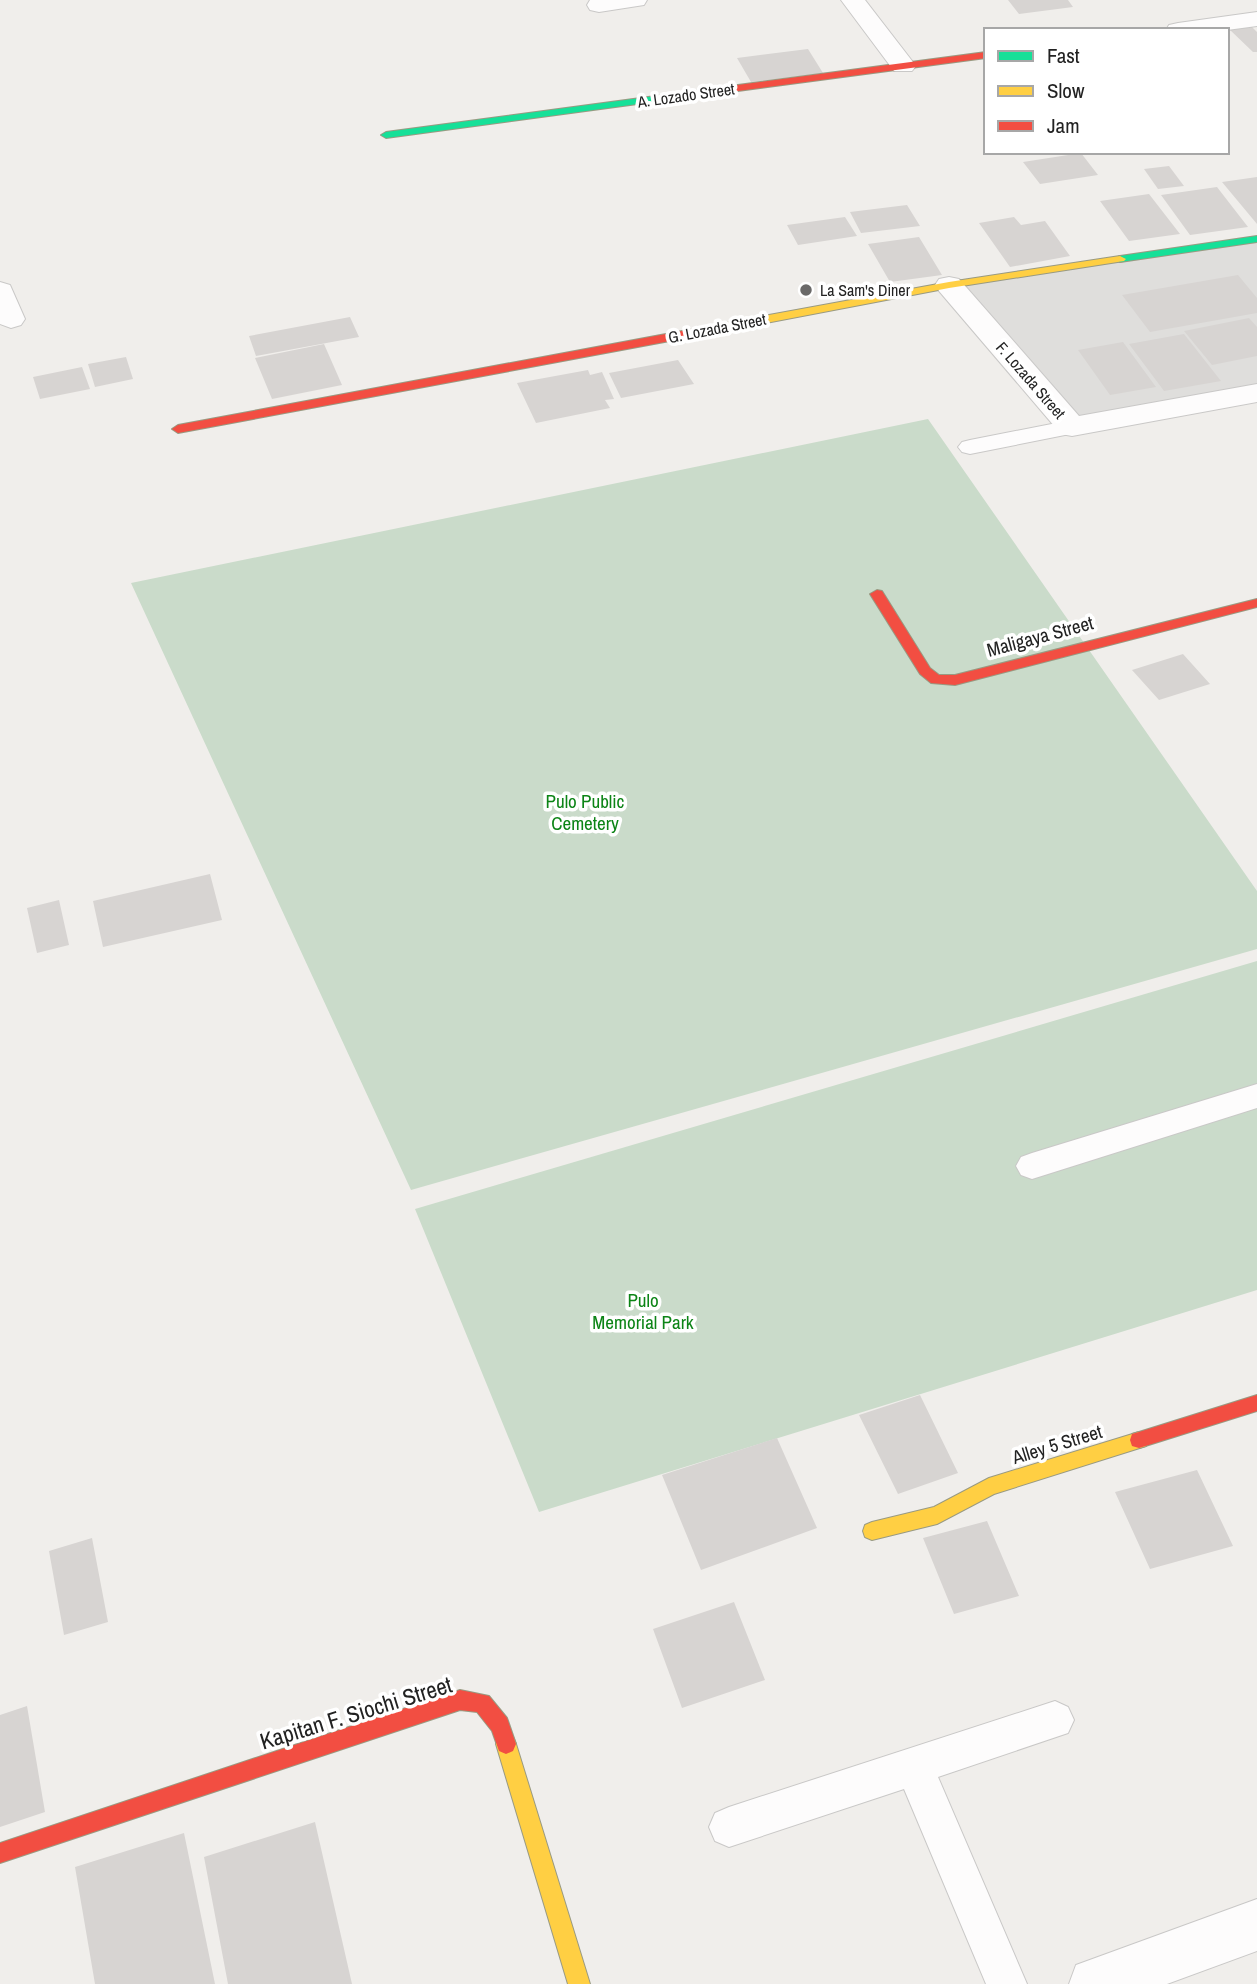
<svg xmlns="http://www.w3.org/2000/svg" width="1257" height="1984" viewBox="0 0 1257 1984" font-family="'Archivo Narrow',sans-serif">
	<rect width="100%" height="100%" fill="#f0eeeb"/>
	<path fill="#dfdedc" d="M 1257,239 L 1257,393 L 1072,427 L 949,285 Z"/>
	<path fill="#cadbca" d="M 928,419 L 1257,891 L 1257,949 L 411,1190 L 131,583 Z
		M 1257,961 L 1257,1290 L 539,1512 L 415,1209 Z"/>
	<path fill="#d7d4d2" d="M 1008,0 L 1068,0 L 1073,7 L 1019,14 Z
		M 1250,25 L 1257,32 L 1257,52 L 1253,52 L 1229,29 Z
		M 808,49 L 823,73 L 751,82 L 737,58 Z
		M 1081,153 L 1098,175 L 1040,184 L 1023,162 Z
		M 1169,166 L 1184,186 L 1158,189 L 1144,169 Z
		M 1257,177 L 1257,224 L 1222,182 Z
		M 1217,187 L 1248,227 L 1190,235 L 1161,195 Z
		M 1149,194 L 1180,234 L 1129,241 L 1100,201 Z
		M 907,205 L 920,226 L 861,233 L 850,212 Z
		M 845,217 L 857,236 L 798,245 L 787,225 Z
		M 1014,217 L 1021,225 L 1045,221 L 1070,256 L 1010,267 L 979,223 Z
		M 919,237 L 942,275 L 890,282 L 868,244 Z
		M 1238,275 L 1257,298 L 1257,313 L 1150,332 L 1122,295 Z
		M 350,317 L 359,337 L 256,356 L 249,336 Z
		M 1249,318 L 1257,327 L 1257,356 L 1212,365 L 1184,331 Z
		M 1184,334 L 1221,381 L 1164,391 L 1129,344 Z
		M 1123,342 L 1156,387 L 1110,395 L 1078,350 Z
		M 324,344 L 342,385 L 272,399 L 255,358 Z
		M 126,357 L 133,379 L 95,387 L 88,364 Z
		M 678,360 L 694,384 L 621,398 L 609,373 Z
		M 82,367 L 90,389 L 40,399 L 33,377 Z
		M 588,370 L 590,375 L 602,372 L 614,399 L 605,400 L 610,408 L 536,423 L 517,383 Z
		M 1183,654 L 1210,684 L 1159,700 L 1132,670 Z
		M 210,874 L 222,920 L 103,947 L 93,901 Z
		M 59,900 L 69,945 L 37,953 L 27,908 Z
		M 920,1395 L 958,1473 L 898,1494 L 859,1415 Z
		M 777,1438 L 817,1528 L 701,1570 L 662,1475 Z
		M 1197,1470 L 1233,1546 L 1150,1569 L 1115,1492 Z
		M 987,1521 L 1019,1596 L 954,1614 L 923,1538 Z
		M 92,1538 L 108,1622 L 64,1635 L 49,1551 Z
		M 734,1602 L 765,1680 L 682,1708 L 653,1629 Z
		M 27,1706 L 45,1812 L 0,1827 L 0,1715 Z
		M 315,1822 L 352,1984 L 228,1984 L 204,1857 Z
		M 184,1833 L 215,1984 L 95,1984 L 75,1867 Z"/>
	<g fill="none" stroke-linecap="round" stroke-linejoin="round">
		<g stroke="#c9c8c7" stroke-width="2">
			<path id="lane" d="M 1072,420 L 1080,422 L 1084,427 L 1080,432 L 970,454 L 962,452 L 958,447 L 962,442 L 970,440 Z
				M 1257,1084 L 1257,1108 L 1032,1179 L 1021,1175 L 1016,1166 L 1021,1157 L 1032,1153 Z
				M 1055,1701 L 1068,1707 L 1074,1720 L 1068,1733 L 938,1777 L 1027,1984 L 986,1984 L 904,1789 L 729,1847 L 715,1841 L 709,1827 L 715,1813 L 729,1807 Z"/>
		</g>
		<g stroke="#c9c8c7" stroke-width="2">
			<path id="street" d="M 590,0 L 647,0 L 644,5 L 599,12 L 590,10 L 587,5 Z
				M 841,0 L 865,0 L 916,66 L 912,71 L 894,71 Z
				M 1257,12 L 1257,26 L 1227,30 L 1166,30 L 1169,25 L 1178,23 Z
				M 949,277 L 959,279 L 1079,416 L 1257,384 L 1257,402 L 1072,436 L 1061,434 L 939,291 L 935,285 L 939,279 Z
				M 0,282 L 10,285 L 25,319 L 21,325 L 11,328 L 0,324 Z
				M 1257,1899 L 1257,1951 L 1167,1984 L 1069,1984 L 1076,1965 Z"/>
		</g>
		<g stroke="#999a82" stroke-width="2">
			<path id="fast" d="M 678,93 L 683,96 L 682,98 L 386,138 L 381,135 L 386,132 Z
				M 1257,236 L 1257,242 L 1120,262 L 1114,259 L 1120,256 Z"/>
		</g>
		<g stroke="#999a82" stroke-width="2">
			<path id="slow" d="M 1120,256 L 1126,259 L 1124,261 L 949,288 L 698,336 L 692,332 L 698,328 L 949,282 Z
				M 1139,1432 L 1146,1434 L 1148,1440 L 1146,1446 L 994,1494 L 937,1524 L 872,1540 L 865,1537 L 863,1531 L 865,1525 L 872,1522 L 934,1507 L 989,1478 Z
				M 506,1734 L 513,1737 L 516,1744 L 590,1984 L 568,1984 L 496,1744 L 499,1737 Z"/>
		</g>
		<g stroke="#999a82" stroke-width="2">
			<path id="jam" d="M 986,52 L 986,58 L 678,99 L 673,96 L 678,93 Z
				M 698,328 L 702,329 L 702,335 L 178,433 L 172,429 L 178,425 Z
				M 877,590 L 882,591 L 930,668 L 939,675 L 955,675 L 1257,599 L 1257,607 L 955,685 L 931,683 L 920,674 L 870,594 Z
				M 1257,1395 L 1257,1411 L 1139,1448 L 1132,1446 L 1130,1440 L 1132,1434 L 1139,1432 Z
				M 460,1690 L 489,1696 L 507,1718 L 516,1744 L 513,1751 L 506,1754 L 499,1751 L 492,1731 L 477,1712 L 460,1710 L 0,1863 L 0,1843 Z"/>
		</g>
		<use href="#lane" fill="#fdfcfc" fill-rule="evenodd"/>
		<use href="#street" fill="#fdfcfc" fill-rule="evenodd"/>
		<use href="#fast" fill="#16e098" fill-rule="evenodd"/>
		<use href="#slow" fill="#ffcf43" fill-rule="evenodd"/>
		<use href="#jam" fill="#f24e42" fill-rule="evenodd"/>
	</g>
	<circle fill="#6a6968" stroke="#fff" stroke-width="2.5" cx="806" cy="290" r="7"/>
	<g text-anchor="middle" stroke-width="7" stroke-linejoin="round" paint-order="stroke">
		<g font-size="16" fill="#222" stroke="#fff">
			<text transform="translate(686 95) rotate(-8)" y="6">A. Lozado Street</text>
			<text transform="translate(717 328) rotate(-11)" y="6">G. Lozada Street</text>
			<text transform="translate(1031 380) rotate(49)" y="6">F. Lozada Street</text>
		</g>
		<g font-size="16" fill="#222" stroke="#fff" text-anchor="start">
			<text x="820" y="296">La Sam's Diner</text>
		</g>
		<g font-size="19" fill="#222" stroke="#fff">
			<text transform="translate(1040 636) rotate(-15)" y="7">Maligaya Street</text>
			<text transform="translate(1057 1444) rotate(-17)" y="7">Alley 5 Street</text>
		</g>
		<g font-size="19" fill="#0c8416" stroke="#fff">
			<text x="585" y="808">Pulo Public<tspan x="585" dy="22">Cemetery</tspan></text>
			<text x="643" y="1307">Pulo<tspan x="643" dy="22">Memorial Park</tspan></text>
		</g>
		<g font-size="23" fill="#222" stroke="#fff">
			<text transform="translate(356 1713) rotate(-17)" y="8">Kapitan F. Siochi Street</text>
		</g>
	</g>
	<rect x="984" y="28" width="245" height="126" fill="#ffffff" stroke="#a7a7a7" stroke-width="2"/>
	<rect x="998" y="51" width="35" height="10" fill="#16e098" stroke="#a7a7a7" stroke-width="2"/>
	<text x="1047" y="63" font-size="21" fill="#222222">Fast</text>
	<rect x="998" y="86" width="35" height="10" fill="#ffcf43" stroke="#a7a7a7" stroke-width="2"/>
	<text x="1047" y="98" font-size="21" fill="#222222">Slow</text>
	<rect x="998" y="121" width="35" height="10" fill="#f24e42" stroke="#a7a7a7" stroke-width="2"/>
	<text x="1047" y="133" font-size="21" fill="#222222">Jam</text>
</svg>
